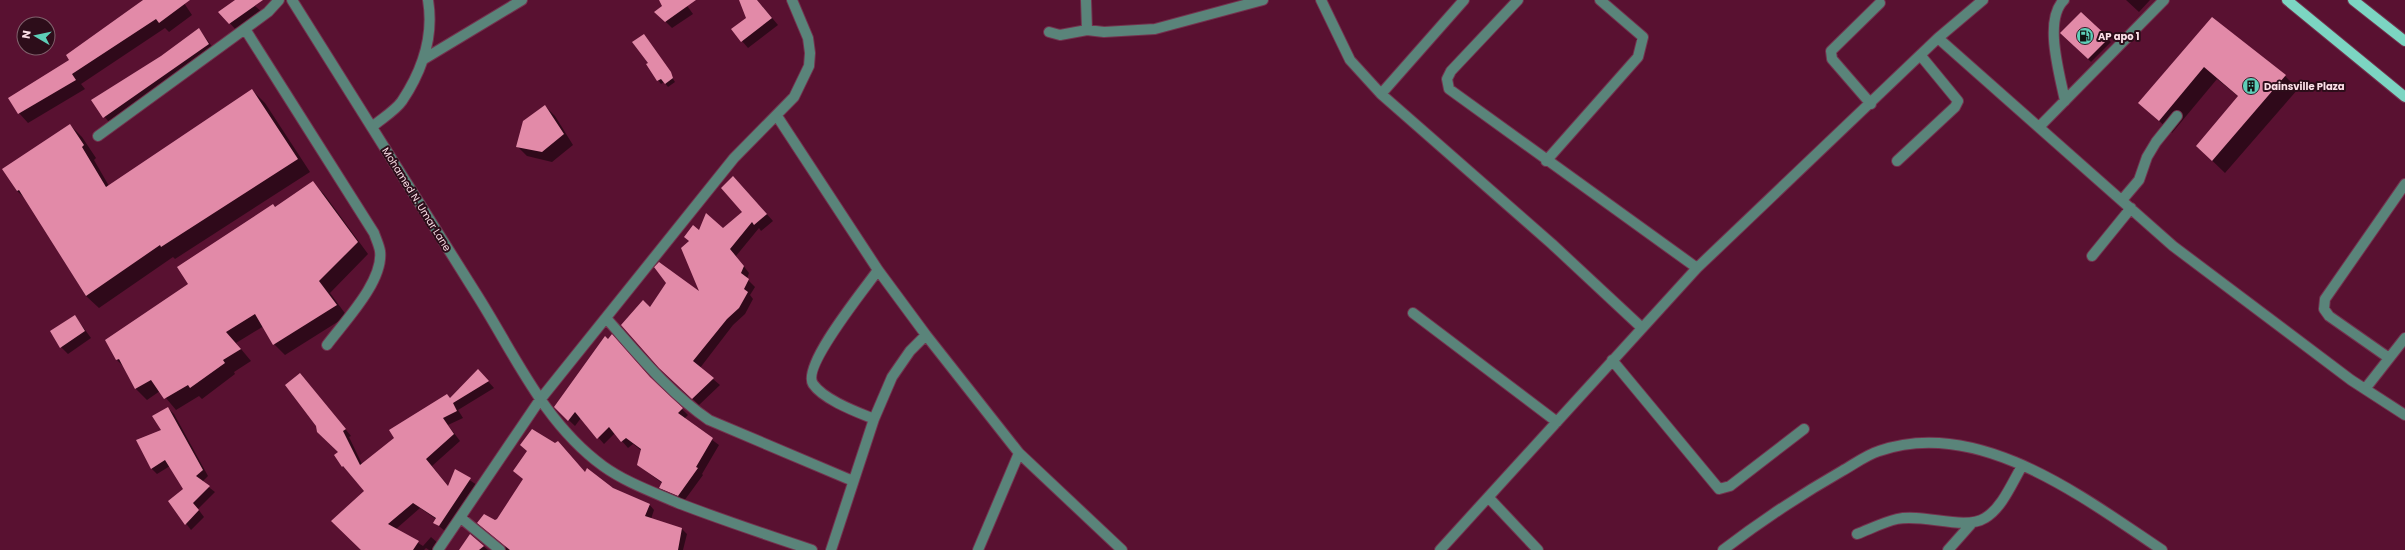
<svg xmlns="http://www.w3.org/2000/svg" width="2405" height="550" viewBox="0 0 2405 550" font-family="Poppins,sans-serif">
	<rect width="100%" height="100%" fill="#591131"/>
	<path fill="#0007" d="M 143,0 L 182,0 L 192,15 L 169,32 L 165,28 L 81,84 L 85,89 L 28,123 L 19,113 L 70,60 Z
		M 237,0 L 248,0 L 262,12 L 236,30 L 220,12 Z
		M 660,0 L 683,0 L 693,14 L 672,28 L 656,12 L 664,7 Z
		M 744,0 L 757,0 L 778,25 L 748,48 L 742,41 L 747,19 Z
		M 2126,0 L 2150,0 L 2139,12 Z
		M 2081,13 L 2111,42 L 2091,62 L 2062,33 Z
		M 2212,19 L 2285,76 L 2298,89 L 2225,173 L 2197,146 L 2239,97 L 2217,79 L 2172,133 L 2139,102 Z
		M 199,29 L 217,53 L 112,126 L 92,101 L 162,57 Z
		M 646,38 L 675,82 L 668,87 L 664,82 L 661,84 L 658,80 L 648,64 L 650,63 Z
		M 252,90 L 265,103 L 310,172 L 175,259 L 173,257 L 99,308 L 86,296 L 26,199 L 17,191 L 4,169 L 70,125 L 82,137 L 96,158 L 94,160 L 109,186 Z
		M 545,106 L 555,116 L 573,145 L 552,162 L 527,156 L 517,146 Z
		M 313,183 L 324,194 L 368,254 L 330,293 L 347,316 L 285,355 L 274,344 L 264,326 L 236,343 L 251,361 L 234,372 L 235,374 L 202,399 L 199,396 L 176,410 L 160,391 L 147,400 L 136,389 L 124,367 L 117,360 L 189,285 L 275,208 Z
		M 740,184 L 773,221 L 761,231 L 759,228 L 736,256 L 749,273 L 747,279 L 755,287 L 750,295 L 753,299 L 745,314 L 733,325 L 700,368 L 720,385 L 699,405 L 667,374 L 651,308 L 702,294 L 699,231 L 723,229 L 744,212 Z
		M 75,316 L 91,338 L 68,354 L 61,347 Z
		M 478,370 L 494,388 L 458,410 L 463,418 L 448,425 L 460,441 L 432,466 L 449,487 L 456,471 L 477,485 L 445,531 L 435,523 L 436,519 L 420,508 L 396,529 L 423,546 L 431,537 L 439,544 L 436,550 L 429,550 L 426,548 L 424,550 L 362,550 L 365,491 L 343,466 L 339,452 L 306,381 L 351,436 L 349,437 L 362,464 L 450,399 Z
		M 654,382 L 688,415 L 684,419 L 719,445 L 702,474 L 703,475 L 684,501 L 667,494 L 660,488 L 662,483 L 638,465 L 642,451 L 633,444 L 628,448 L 615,433 L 604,444 L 581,418 L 575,426 L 555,407 Z
		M 168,408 L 174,414 L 208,476 L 202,482 L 215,492 L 198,509 L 204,517 L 191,530 L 169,501 L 184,489 L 170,466 L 157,474 L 152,469 L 137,441 L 163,431 Z
		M 585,473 L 612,489 L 649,504 L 654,510 L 651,519 L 681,528 L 687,534 L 683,550 L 506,550 L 495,521 Z
		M 470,535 L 488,550 L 460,550 Z"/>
	<path fill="#e28aa8" d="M 143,0 L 190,0 L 159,23 L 156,19 L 72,74 L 76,80 L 18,114 L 8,98 L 69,60 L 66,55 Z
		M 235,0 L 263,0 L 229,24 L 218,12 Z
		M 659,0 L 696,0 L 665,22 L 654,12 L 662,6 Z
		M 739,0 L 757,0 L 772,18 L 741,42 L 731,29 L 746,18 Z
		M 2081,12 L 2109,38 L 2088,59 L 2060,33 Z
		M 2212,17 L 2286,75 L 2212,161 L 2196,146 L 2238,96 L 2204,67 L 2159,121 L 2138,103 Z
		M 199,28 L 209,44 L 103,118 L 91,100 L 161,56 Z
		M 644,34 L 671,72 L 673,78 L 665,84 L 661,79 L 657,81 L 646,64 L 648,63 L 632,42 Z
		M 252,89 L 298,159 L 161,247 L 160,245 L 86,296 L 19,190 L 17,191 L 2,169 L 70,124 L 84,145 L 82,147 L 106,187 Z
		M 545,105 L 564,134 L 542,152 L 516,147 L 523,121 Z
		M 733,176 L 767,214 L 754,225 L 752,222 L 730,249 L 744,266 L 741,273 L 749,279 L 744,289 L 748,292 L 739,308 L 727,319 L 693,361 L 714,378 L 692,399 L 659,368 L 621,325 L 643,300 L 650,307 L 666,283 L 654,267 L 659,262 L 699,291 L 681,248 L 689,241 L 684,237 L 693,225 L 699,230 L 706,213 L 723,228 L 742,212 L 721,188 Z
		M 313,181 L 358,242 L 319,281 L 337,305 L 273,345 L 255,314 L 226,332 L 241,349 L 223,360 L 225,363 L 190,388 L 188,385 L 164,399 L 151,380 L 135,389 L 119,359 L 116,360 L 105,340 L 188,284 L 177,267 L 273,204 L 275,207 Z
		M 75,315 L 85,331 L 60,348 L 50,331 Z
		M 612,334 L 650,377 L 683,408 L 678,413 L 713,438 L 696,467 L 698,468 L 678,496 L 659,488 L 662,482 L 637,465 L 641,449 L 626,438 L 621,442 L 609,427 L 597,439 L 575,412 L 568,421 L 554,407 L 605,336 L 608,339 Z
		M 478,369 L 489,381 L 453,403 L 457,411 L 443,418 L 454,434 L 426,459 L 448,486 L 455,469 L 471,478 L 439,526 L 433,523 L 436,518 L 413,503 L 388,524 L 419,541 L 413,550 L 361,550 L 331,521 L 364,491 L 343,466 L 342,467 L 334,455 L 338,452 L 317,432 L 316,426 L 285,385 L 300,373 L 346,429 L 343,431 L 360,465 L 394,438 L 389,430 L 447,394 L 450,398 Z
		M 168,407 L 203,470 L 196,476 L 210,486 L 193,503 L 199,510 L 185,525 L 168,501 L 183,489 L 165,460 L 151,469 L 136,440 L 161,430 L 152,416 Z
		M 532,429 L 555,443 L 558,441 L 585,472 L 587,468 L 613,488 L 650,504 L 645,516 L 682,528 L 678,550 L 510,550 L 505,546 L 477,523 L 484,514 L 495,520 L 497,519 L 523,479 L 513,471 L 527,451 L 520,445 Z
		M 470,534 L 484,546 L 479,550 L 459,550 Z"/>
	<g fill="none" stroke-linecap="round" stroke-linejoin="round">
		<g stroke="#73324e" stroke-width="12">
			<path id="minor" d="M 292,0 C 354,98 415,197 477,295 C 515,355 544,423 603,466 C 625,482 653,492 678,503 C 722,520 767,535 812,550
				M 1086,0 L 1087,30 L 1104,32 L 1155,29 L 1263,0
				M 1321,0 L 1350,60 L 1381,94 L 1552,244 L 1641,327
				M 1518,0 L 1451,71 L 1447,79 L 1449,89 L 1697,268
				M 2064,0 C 2043,20 2060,75 2065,101
				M 245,29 L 374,233 C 376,239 379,245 380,251 C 384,281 344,322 327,345
				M 1049,32 L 1060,35 L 1087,30
				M 1938,38 L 2173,246 L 2351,380 L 2405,415
				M 424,59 L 522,0
				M 1381,94 L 1464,0
				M 1871,104 L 1832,59 L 1831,51 L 1880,3
				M 777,116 L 878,270 L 926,335 L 1019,453 L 1122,550
				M 372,127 C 381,119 395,111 402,101 C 422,71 434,36 428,0
				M 2039,127 L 2164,0
				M 98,136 L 268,12 L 279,0
				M 1546,161 L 1638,57 L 1643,37 L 1600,0
				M 1897,161 L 1955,107 L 1958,101 L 1921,56
				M 2122,200 L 2139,180 L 2147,157 L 2156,142 L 2177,116
				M 2092,256 L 2131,208
				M 1413,313 L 1557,422
				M 606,318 C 638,354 669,393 709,420 L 853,481
				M 2389,358 L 2329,316 L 2324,309 L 2325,299 L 2405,184
				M 1612,360 L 1719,489 L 1730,486 L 1804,429
				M 2365,389 L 2405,338
				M 874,419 C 857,412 824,400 813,384 C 801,366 867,286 878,270
				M 1489,498 L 1538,550
				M 461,518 L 500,550
				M 1857,534 C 1870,529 1884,522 1897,519 C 1923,513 1964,531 1985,518 C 2002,508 2012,483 2022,466
				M 438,550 L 539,401 L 734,158 L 794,97 L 809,66 L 810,53 L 808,38 L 792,0
				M 831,550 L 874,419 L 892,377 L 910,351 L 926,335
				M 978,550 L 1019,453
				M 1440,550 L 1697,268 L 1938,38 L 1983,0
				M 1723,550 C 1761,521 1800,495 1842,471 C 1853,465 1866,455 1879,451 C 1978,416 2084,498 2162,550
				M 1948,550 L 1972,523"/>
		</g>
		<g stroke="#73324e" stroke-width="12">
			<path id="major" d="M 2287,0 L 2405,97
				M 2353,0 L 2405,41"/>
		</g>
		<use href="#minor" stroke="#5a847a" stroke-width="10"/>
		<use href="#major" stroke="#7cd5c2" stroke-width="10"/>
	</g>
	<defs>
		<g id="fuel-disc" transform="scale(0.9)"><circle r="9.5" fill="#5eceb8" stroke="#2d0d1a"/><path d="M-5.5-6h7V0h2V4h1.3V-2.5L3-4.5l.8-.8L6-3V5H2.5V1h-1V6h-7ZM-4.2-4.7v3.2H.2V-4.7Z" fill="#111"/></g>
		<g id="building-disc" transform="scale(0.9)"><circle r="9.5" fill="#5eceb8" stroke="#2d0d1a"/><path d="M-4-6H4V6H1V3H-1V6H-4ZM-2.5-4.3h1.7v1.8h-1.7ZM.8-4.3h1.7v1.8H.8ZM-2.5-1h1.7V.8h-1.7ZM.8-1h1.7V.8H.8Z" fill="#111"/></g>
	</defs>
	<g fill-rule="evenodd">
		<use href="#fuel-disc" x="2085" y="36"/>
		<use href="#building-disc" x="2251" y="86"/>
	</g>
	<g text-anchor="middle" stroke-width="4" stroke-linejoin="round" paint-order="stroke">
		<g font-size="10" font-weight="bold" fill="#fce0e8" stroke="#2d0d1a" text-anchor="start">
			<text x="2098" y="40">AP apo 1</text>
			<text x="2264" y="90">Dainsville Plaza</text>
		</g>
		<g font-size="10" fill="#fce0e8" stroke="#2d0d1a">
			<text transform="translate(417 199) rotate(58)" y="4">Mohamed N. Umar Lane</text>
		</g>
	</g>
	<g transform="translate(36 36) rotate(279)"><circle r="19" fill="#2d0d1a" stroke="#80616c"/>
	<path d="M0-3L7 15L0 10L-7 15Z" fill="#5eceb8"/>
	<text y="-6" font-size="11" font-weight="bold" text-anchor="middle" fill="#fce0e8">N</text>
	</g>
</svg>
